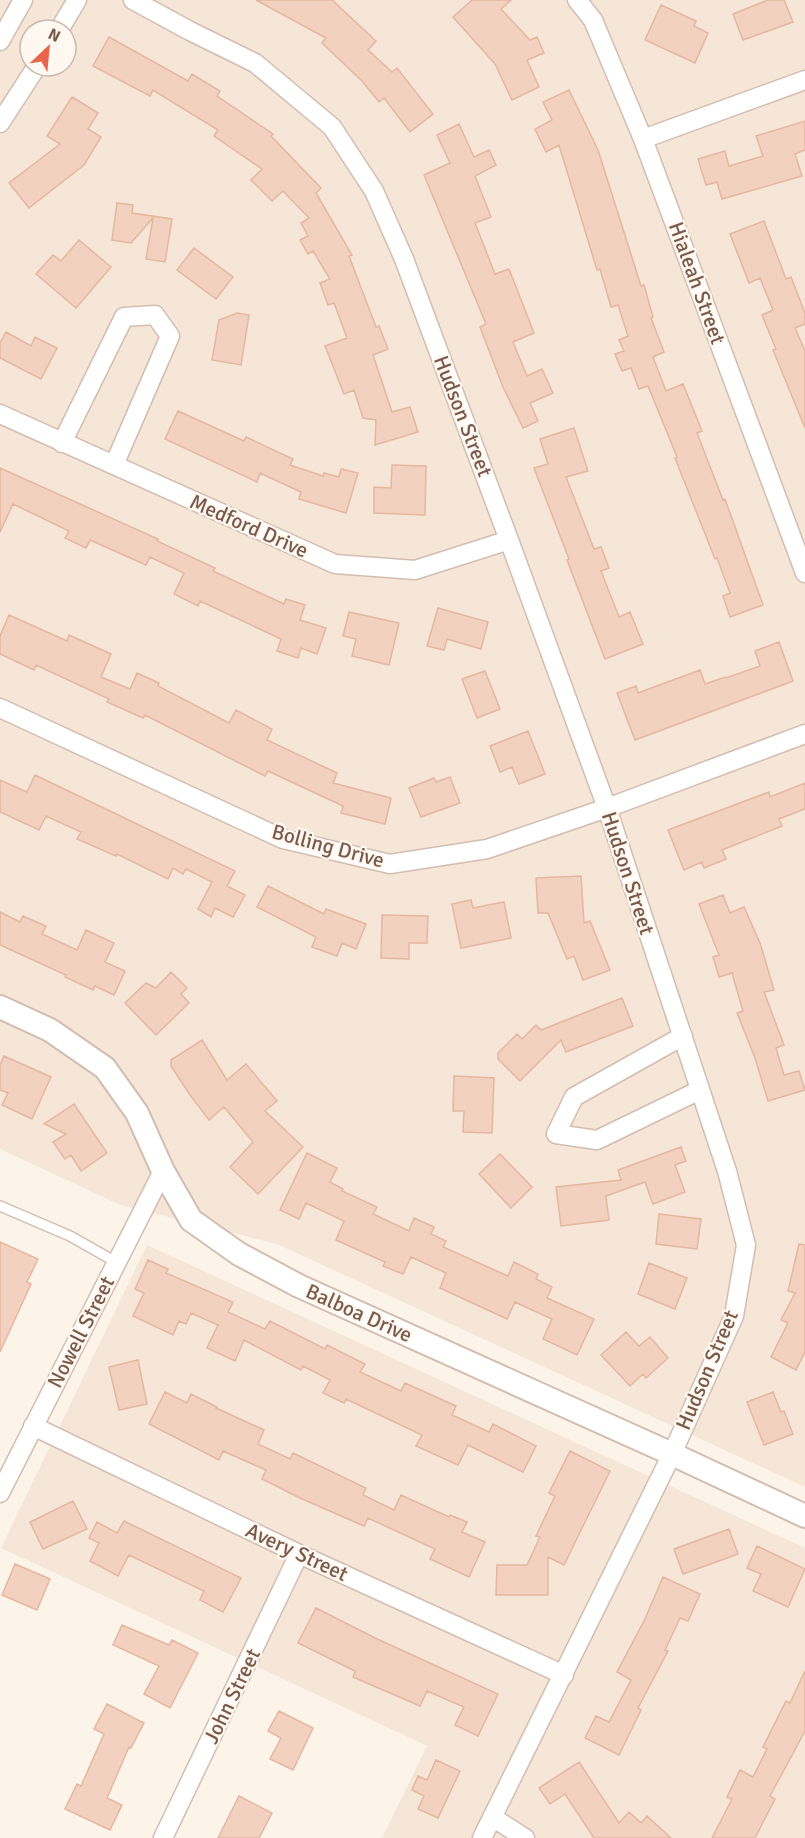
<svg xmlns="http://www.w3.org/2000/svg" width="805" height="1838" viewBox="0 0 805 1838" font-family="Signika,sans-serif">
	<rect width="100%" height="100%" fill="#fdf4e9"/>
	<path fill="#f5e6d7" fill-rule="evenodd" d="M 0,0 L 805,0 L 805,1487 L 277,1244 L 120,1205 L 0,1149 ZM 30,30 L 66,30 L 66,66 L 30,66 Z
		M 147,1245 L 805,1548 L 805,1838 L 382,1838 L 427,1746 L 1,1548 Z"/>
	<path fill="#f3d1c0" stroke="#e6b69f" stroke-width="1.5" d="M 256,0 L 332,0 L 376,41 L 368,50 L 392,72 L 397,68 L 433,114 L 410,132 L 384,98 L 379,102 L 362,81 L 322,43 L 326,38 Z
		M 472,0 L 511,0 L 501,9 L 530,40 L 537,37 L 544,53 L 527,60 L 539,87 L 512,100 L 495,64 L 453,17 Z
		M 768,0 L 784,0 L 793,22 L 743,40 L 733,14 Z
		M 661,5 L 696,21 L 694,26 L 708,33 L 695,63 L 645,40 Z
		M 109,37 L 188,81 L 192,74 L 220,91 L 217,96 L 273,134 L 271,136 L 321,188 L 316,193 L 352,255 L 349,256 L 376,327 L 379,326 L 388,349 L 373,355 L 392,412 L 410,407 L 418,432 L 375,445 L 376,420 L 363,418 L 354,390 L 344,394 L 325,346 L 347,338 L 334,303 L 328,305 L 320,283 L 330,279 L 313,251 L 308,254 L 300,240 L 308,236 L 301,223 L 309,218 L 283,191 L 272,201 L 251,180 L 262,169 L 214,136 L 218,130 L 153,90 L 150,96 L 93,66 Z
		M 569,90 L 598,150 L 641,286 L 644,285 L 653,317 L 651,318 L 664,352 L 653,357 L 666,391 L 683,384 L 702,431 L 697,433 L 723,500 L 725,499 L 763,605 L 730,617 L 723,596 L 730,593 L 717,558 L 715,559 L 675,458 L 677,457 L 648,386 L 639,389 L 631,368 L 622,371 L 615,354 L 624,351 L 619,340 L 628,336 L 618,305 L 611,307 L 600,269 L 597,270 L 559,145 L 546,152 L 535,129 L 552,120 L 543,102 Z
		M 72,97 L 98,113 L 88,129 L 101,137 L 84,165 L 29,208 L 9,183 L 60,144 L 47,136 Z
		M 805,121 L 805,150 L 795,154 L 802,176 L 722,199 L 717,182 L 706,185 L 698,159 L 725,151 L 729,166 L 763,156 L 756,136 Z
		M 459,124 L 474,157 L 489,150 L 496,165 L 475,176 L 491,217 L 475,223 L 495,274 L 509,269 L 534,333 L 513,342 L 527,376 L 542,369 L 553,393 L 530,403 L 538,421 L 523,428 L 503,387 L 480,327 L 486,324 L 424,175 L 450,163 L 437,135 Z
		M 117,203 L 133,205 L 132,213 L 172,219 L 165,262 L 146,259 L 153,218 L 131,243 L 112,240 Z
		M 764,221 L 786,279 L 791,277 L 805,313 L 805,324 L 795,328 L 805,351 L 805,428 L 773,350 L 776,349 L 762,315 L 773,310 L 760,278 L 749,283 L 730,234 Z
		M 79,240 L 111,267 L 76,308 L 36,274 L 53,255 L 61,261 Z
		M 194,248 L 233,277 L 216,299 L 177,270 Z
		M 237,313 L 249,315 L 241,365 L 212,360 L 219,320 Z
		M 6,332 L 31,346 L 35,337 L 57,348 L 41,379 L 0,358 L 0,343 Z
		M 178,411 L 244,441 L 246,437 L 293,459 L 290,465 L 323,476 L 324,473 L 339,477 L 341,469 L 358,473 L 346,513 L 299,499 L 301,492 L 260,473 L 257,482 L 165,439 Z
		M 574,428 L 588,471 L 566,477 L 594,549 L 601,547 L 609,568 L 601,571 L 619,617 L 630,612 L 643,644 L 605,659 L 567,560 L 569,559 L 534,468 L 548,464 L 540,439 Z
		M 392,465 L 426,466 L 425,515 L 374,513 L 374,487 L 391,488 Z
		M 0,468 L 158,539 L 157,541 L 215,568 L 213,571 L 284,604 L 286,599 L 305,605 L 300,620 L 326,628 L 317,654 L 301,648 L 298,658 L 277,651 L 281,639 L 200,601 L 198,606 L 174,594 L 184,573 L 150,557 L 146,565 L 90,540 L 86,548 L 65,538 L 69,531 L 13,504 L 0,532 Z
		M 438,608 L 488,622 L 481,649 L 447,639 L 444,650 L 427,646 Z
		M 349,612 L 399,623 L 389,665 L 352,656 L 356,639 L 343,636 Z
		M 9,615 L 67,641 L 69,635 L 111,654 L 101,677 L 130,689 L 137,673 L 159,683 L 158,686 L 229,723 L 236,710 L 272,729 L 267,740 L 337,773 L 333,783 L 391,798 L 385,824 L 341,813 L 343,806 L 268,771 L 265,776 L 145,715 L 143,718 L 107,702 L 109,699 L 36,665 L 34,670 L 0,654 L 0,636 Z
		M 779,642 L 793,681 L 635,740 L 617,693 L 636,686 L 638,693 L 700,670 L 705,684 L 725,677 L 726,678 L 760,666 L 755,651 Z
		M 485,671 L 500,709 L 477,718 L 462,679 Z
		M 528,731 L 545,774 L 519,784 L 512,767 L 500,772 L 490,746 Z
		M 35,775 L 235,871 L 227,886 L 245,895 L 233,917 L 215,908 L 211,917 L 198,909 L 212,882 L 186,869 L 183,874 L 173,868 L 168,879 L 117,854 L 116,856 L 77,839 L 81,832 L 46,816 L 39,830 L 0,812 L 0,780 L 27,792 Z
		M 450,777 L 460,803 L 421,817 L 409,788 L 434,778 L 436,782 Z
		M 805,783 L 805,809 L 779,819 L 782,826 L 722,850 L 726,859 L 704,868 L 702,862 L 684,870 L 668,830 L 769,792 L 770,797 Z
		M 581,876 L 584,923 L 590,921 L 610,970 L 583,980 L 574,956 L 567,959 L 548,913 L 538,913 L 536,878 Z
		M 268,886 L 324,914 L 326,909 L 366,924 L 356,949 L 342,943 L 337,956 L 312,947 L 316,937 L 257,907 Z
		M 723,895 L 730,913 L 744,907 L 760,943 L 774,990 L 764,992 L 784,1045 L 776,1048 L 784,1075 L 799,1071 L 805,1090 L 768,1101 L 755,1058 L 737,1013 L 743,1011 L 732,973 L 719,977 L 713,957 L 719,955 L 699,904 Z
		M 471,900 L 473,908 L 504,902 L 511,938 L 461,948 L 452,904 Z
		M 0,912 L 20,922 L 23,916 L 46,926 L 42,934 L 77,950 L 86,930 L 114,943 L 105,962 L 125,971 L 114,995 L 95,986 L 93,990 L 65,977 L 66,975 L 0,945 Z
		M 382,915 L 428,916 L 427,943 L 409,943 L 409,959 L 381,958 Z
		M 171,972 L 187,988 L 181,994 L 189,1003 L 156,1035 L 125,1003 L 146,983 L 156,988 Z
		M 622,998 L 633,1026 L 566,1052 L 561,1040 L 520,1081 L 498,1059 L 498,1053 L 517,1034 L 522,1039 L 536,1025 L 541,1030 Z
		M 202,1040 L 227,1080 L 246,1064 L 277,1101 L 265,1111 L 303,1147 L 258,1194 L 230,1167 L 253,1142 L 224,1107 L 209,1120 L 190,1095 L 171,1066 L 171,1060 Z
		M 4,1056 L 51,1077 L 32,1119 L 2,1105 L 8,1093 L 0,1090 L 0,1065 Z
		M 454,1076 L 494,1078 L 492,1133 L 463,1132 L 464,1111 L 453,1111 Z
		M 74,1104 L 107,1153 L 81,1171 L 71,1155 L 65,1159 L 53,1142 L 66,1134 L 44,1124 Z
		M 681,1147 L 686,1161 L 675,1165 L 685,1192 L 653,1204 L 645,1182 L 606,1196 L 609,1220 L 561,1226 L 556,1187 L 621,1180 L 618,1170 Z
		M 307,1153 L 337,1168 L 330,1182 L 343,1189 L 342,1191 L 377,1207 L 373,1214 L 409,1231 L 414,1218 L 434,1227 L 431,1234 L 446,1241 L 443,1247 L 508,1276 L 514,1262 L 538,1274 L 536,1279 L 552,1287 L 547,1298 L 594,1319 L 577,1355 L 543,1339 L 552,1319 L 515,1302 L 507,1319 L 440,1288 L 446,1273 L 411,1257 L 403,1274 L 383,1266 L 385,1262 L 336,1240 L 344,1221 L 306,1203 L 299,1219 L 280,1210 Z
		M 500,1154 L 532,1187 L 511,1208 L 479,1174 Z
		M 659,1214 L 701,1219 L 697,1249 L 656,1244 Z
		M 0,1242 L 38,1259 L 27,1282 L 31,1284 L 0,1352 Z
		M 799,1244 L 805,1245 L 805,1352 L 796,1370 L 771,1357 L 788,1323 L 781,1320 L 795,1293 L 788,1291 Z
		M 148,1260 L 168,1269 L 166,1273 L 233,1302 L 228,1312 L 265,1329 L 270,1321 L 325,1349 L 327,1345 L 365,1364 L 360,1372 L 401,1391 L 405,1383 L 456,1406 L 452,1415 L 489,1432 L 493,1424 L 536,1446 L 523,1472 L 468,1445 L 458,1465 L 416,1446 L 422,1435 L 346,1399 L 344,1403 L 323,1393 L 330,1380 L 303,1366 L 301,1370 L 244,1340 L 235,1361 L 207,1348 L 218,1325 L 191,1313 L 186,1324 L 179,1321 L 173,1335 L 133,1316 L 144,1293 L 135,1289 Z
		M 649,1263 L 687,1278 L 675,1309 L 638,1294 Z
		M 626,1332 L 639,1346 L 650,1337 L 668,1358 L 646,1378 L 643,1374 L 630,1386 L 601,1355 Z
		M 138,1360 L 147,1404 L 119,1410 L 109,1367 Z
		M 165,1392 L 187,1403 L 191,1394 L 217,1407 L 216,1408 L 264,1430 L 258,1444 L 290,1459 L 293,1453 L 366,1488 L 363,1495 L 394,1510 L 401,1495 L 449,1517 L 450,1515 L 467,1522 L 462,1532 L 485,1542 L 469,1577 L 430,1559 L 435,1549 L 368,1518 L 364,1526 L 300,1498 L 262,1479 L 266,1470 L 223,1451 L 219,1460 L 149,1424 Z
		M 773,1392 L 781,1412 L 784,1411 L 793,1434 L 764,1445 L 747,1402 Z
		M 570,1451 L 610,1471 L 564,1565 L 548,1557 L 548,1595 L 496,1595 L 497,1565 L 527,1565 L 540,1537 L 536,1536 L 555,1496 L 549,1493 Z
		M 73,1501 L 87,1529 L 43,1549 L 30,1522 Z
		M 124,1521 L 241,1578 L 223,1612 L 200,1600 L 204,1591 L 129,1555 L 118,1576 L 90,1561 L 99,1543 L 89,1538 L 97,1522 L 117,1533 Z
		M 729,1529 L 738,1554 L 683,1574 L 674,1549 Z
		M 757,1546 L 805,1569 L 788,1607 L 753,1591 L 761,1574 L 747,1568 Z
		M 15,1564 L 50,1579 L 37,1610 L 2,1595 Z
		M 663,1577 L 700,1594 L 688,1621 L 680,1618 L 665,1650 L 668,1651 L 638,1708 L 641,1710 L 619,1755 L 585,1738 L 596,1716 L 609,1722 L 631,1680 L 617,1672 L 645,1619 Z
		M 316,1608 L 375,1638 L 498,1694 L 478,1736 L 455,1725 L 464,1707 L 427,1691 L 420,1706 L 353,1677 L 355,1671 L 298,1643 Z
		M 122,1625 L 169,1645 L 172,1640 L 198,1653 L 170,1708 L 144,1694 L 159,1666 L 113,1645 Z
		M 805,1671 L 805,1731 L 770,1796 L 775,1799 L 755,1838 L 712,1838 L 732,1799 L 727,1797 L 740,1770 L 753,1777 L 767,1749 L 763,1747 L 786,1701 L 790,1703 Z
		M 107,1704 L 144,1723 L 131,1748 L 129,1747 L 107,1798 L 122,1805 L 110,1830 L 65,1809 L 77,1784 L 81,1786 L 104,1734 L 94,1729 Z
		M 279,1711 L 313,1728 L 293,1770 L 270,1759 L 281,1738 L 268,1731 Z
		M 436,1760 L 460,1771 L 438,1818 L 418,1809 L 424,1796 L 412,1790 L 418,1776 L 427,1780 Z
		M 579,1762 L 619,1823 L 629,1812 L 641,1823 L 647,1816 L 671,1838 L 594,1838 L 565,1794 L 550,1804 L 539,1788 Z
		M 239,1796 L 272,1813 L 259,1838 L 218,1838 Z"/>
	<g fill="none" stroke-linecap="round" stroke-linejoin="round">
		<g stroke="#d3bdb0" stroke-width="12">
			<path id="service" d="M 0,1206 L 70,1236 L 116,1262"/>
		</g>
		<g stroke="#d3bdb0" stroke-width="21">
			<path id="minor" d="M 133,0 L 190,31 L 255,63 L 332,127 L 374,191 L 404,259 L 509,540 L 607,808 L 727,1171 L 746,1245 L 734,1316 L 672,1454 L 482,1838
				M 577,0 L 593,20 L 643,139 L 805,573
				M 59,30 L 77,0
				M 0,41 L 23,0
				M 0,123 L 37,66
				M 643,139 L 805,80
				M 0,414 L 335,564 L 415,570 L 509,540
				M 62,443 L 124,317 L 155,315 L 170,336 L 114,465
				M 0,708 L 283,839 L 390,864 L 487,849 L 607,808 L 805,734
				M 683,1036 L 574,1097 L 556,1134 L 597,1140 L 700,1090
				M 33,1426 L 299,1554 L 564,1675
				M 0,1493 L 163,1171
				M 492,1817 L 525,1838
				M 163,1838 L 299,1554"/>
		</g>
		<g stroke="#d3bdb0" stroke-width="26">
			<path id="tertiary" d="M 0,1007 L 50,1030 L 105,1068 L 137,1113 L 163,1171 L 191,1220 L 239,1254 L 299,1286 L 672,1454 L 805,1516"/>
		</g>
		<use href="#service" stroke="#fff" stroke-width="9"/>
		<use href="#minor" stroke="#fff" stroke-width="18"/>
		<use href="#tertiary" stroke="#fff" stroke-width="22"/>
	</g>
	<g text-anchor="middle" stroke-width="4.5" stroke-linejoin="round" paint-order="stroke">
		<g font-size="21" fill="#79594b" stroke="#fff8f0">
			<text transform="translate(697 283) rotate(70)" y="7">Hialeah Street</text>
			<text transform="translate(463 416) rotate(69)" y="7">Hudson Street</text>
			<text transform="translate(249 526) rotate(24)" y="7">Medford Drive</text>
			<text transform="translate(328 846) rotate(15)" y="7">Bolling Drive</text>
			<text transform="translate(628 873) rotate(72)" y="7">Hudson Street</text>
			<text transform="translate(359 1313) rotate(24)" y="7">Balboa Drive</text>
			<text transform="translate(81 1332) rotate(-63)" y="7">Nowell Street</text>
			<text transform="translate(707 1370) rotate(-67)" y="7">Hudson Street</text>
			<text transform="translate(297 1552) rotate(25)" y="7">Avery Street</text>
			<text transform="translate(232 1696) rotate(-64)" y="7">John Street</text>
		</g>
	</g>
	<g transform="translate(48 48) rotate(26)"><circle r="28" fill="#fff8f0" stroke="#c9b8ae" stroke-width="1.5"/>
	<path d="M0-4.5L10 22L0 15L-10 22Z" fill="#e9664c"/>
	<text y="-9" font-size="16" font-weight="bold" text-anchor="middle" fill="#79594b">N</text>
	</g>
</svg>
